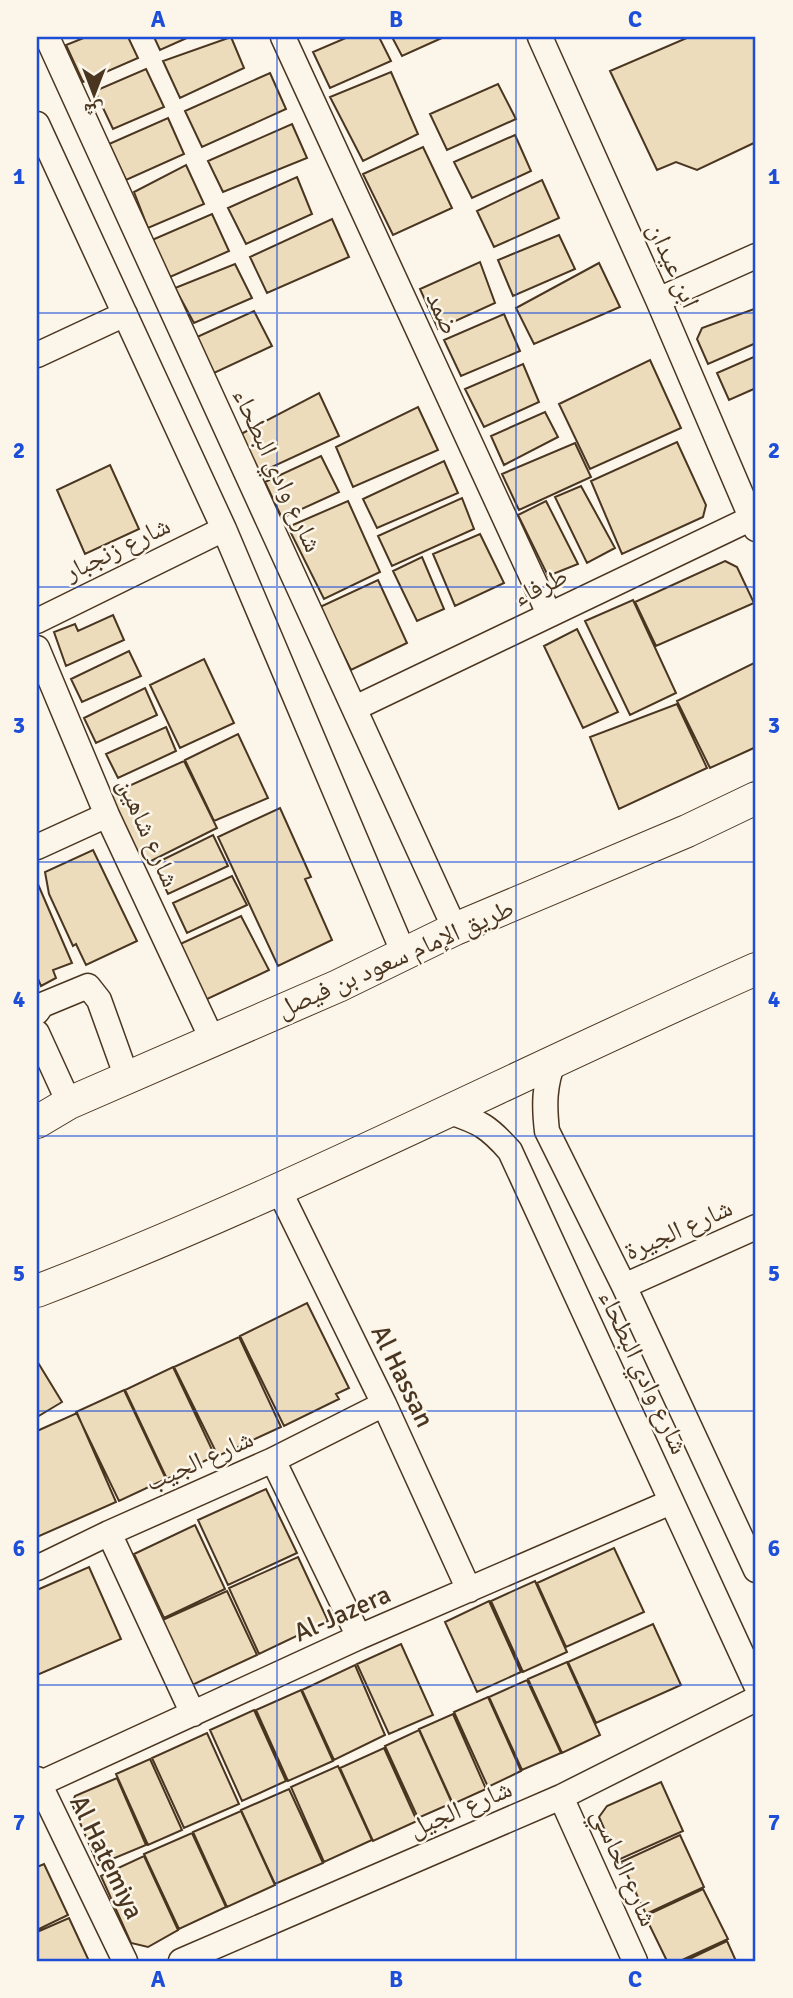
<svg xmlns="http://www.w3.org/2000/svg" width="793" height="1998" viewBox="0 0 793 1998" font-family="Signika,'Noto Naskh Arabic',sans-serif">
	<rect width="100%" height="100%" fill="#fbf6e9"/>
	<path fill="#ecdcbc" stroke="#4a3520" stroke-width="2" d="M 86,37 L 128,37 L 138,58 L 83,82 L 66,45 Z
		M 154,37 L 189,37 L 160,50 Z
		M 231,37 L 244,68 L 180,98 L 163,61 Z
		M 348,37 L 379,37 L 391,61 L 330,88 L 313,52 Z
		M 392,37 L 444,37 L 402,56 Z
		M 689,37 L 756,37 L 756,142 L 697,170 L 676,162 L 657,170 L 610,71 Z
		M 146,69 L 164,107 L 113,129 L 95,91 Z
		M 391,72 L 418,134 L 363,161 L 330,97 Z
		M 270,73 L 286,109 L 202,147 L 185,111 Z
		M 498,84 L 516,119 L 447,150 L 430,114 Z
		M 168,118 L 184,154 L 126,180 L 109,144 Z
		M 292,124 L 307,158 L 223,192 L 208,161 Z
		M 515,135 L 531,171 L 472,198 L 454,162 Z
		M 423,147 L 452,208 L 393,235 L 363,174 Z
		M 186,165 L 204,204 L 148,228 L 134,192 Z
		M 297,177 L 312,214 L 246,244 L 228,208 Z
		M 542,180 L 559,218 L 494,247 L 477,211 Z
		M 212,214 L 229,251 L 170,277 L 152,240 Z
		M 332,219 L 349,257 L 267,293 L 250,257 Z
		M 559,235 L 575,269 L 513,296 L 498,260 Z
		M 480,262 L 495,303 L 438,329 L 420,289 Z
		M 599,263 L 620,307 L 534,344 L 516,308 Z
		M 235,264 L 252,298 L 194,323 L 175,288 Z
		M 754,309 L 756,314 L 756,343 L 708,364 L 697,339 L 702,328 Z
		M 254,311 L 272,346 L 214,373 L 197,337 Z
		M 504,314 L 520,351 L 461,376 L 444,340 Z
		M 756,356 L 756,388 L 729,400 L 717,373 Z
		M 650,360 L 681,428 L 590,469 L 559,404 Z
		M 523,364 L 539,402 L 484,427 L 465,389 Z
		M 319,393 L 339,436 L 259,473 L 241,434 Z
		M 418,407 L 438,450 L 353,487 L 336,447 Z
		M 545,412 L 558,437 L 504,465 L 491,436 Z
		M 677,442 L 706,505 L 703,517 L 622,554 L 591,481 Z
		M 575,443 L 591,477 L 519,510 L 502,474 Z
		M 321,456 L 339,492 L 282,518 L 265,482 Z
		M 444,461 L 458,493 L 377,528 L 363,499 Z
		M 110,465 L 139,529 L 85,554 L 57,490 Z
		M 581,486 L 615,548 L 587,563 L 555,497 Z
		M 462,498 L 474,529 L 392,566 L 378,536 Z
		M 348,501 L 380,572 L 324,599 L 288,527 Z
		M 546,501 L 578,564 L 548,576 L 518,515 Z
		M 480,534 L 504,583 L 455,606 L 433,554 Z
		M 422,557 L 444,609 L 417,621 L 393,571 Z
		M 725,561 L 737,567 L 754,603 L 656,646 L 635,602 Z
		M 378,580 L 407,643 L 351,670 L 320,607 Z
		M 633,600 L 676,693 L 630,715 L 585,621 Z
		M 113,615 L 124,640 L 66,666 L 54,632 L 75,624 L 78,631 Z
		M 577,629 L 618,712 L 583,728 L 544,646 Z
		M 129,651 L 141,676 L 82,702 L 71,679 Z
		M 204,659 L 234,723 L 180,748 L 150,685 Z
		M 756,662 L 756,747 L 710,768 L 677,701 Z
		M 145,688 L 157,715 L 96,743 L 84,718 Z
		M 677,704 L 707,768 L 619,809 L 590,737 Z
		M 166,727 L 176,751 L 118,778 L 106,754 Z
		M 238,734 L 268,798 L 214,821 L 185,760 Z
		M 184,761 L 217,828 L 143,865 L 109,795 Z
		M 280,808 L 311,877 L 305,879 L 332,940 L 278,966 L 218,837 Z
		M 213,835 L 228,866 L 168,894 L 154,864 Z
		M 93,850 L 137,941 L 86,965 L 76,944 L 73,946 L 49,894 L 45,872 Z
		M 232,876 L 247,905 L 187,933 L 173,903 Z
		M 37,882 L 72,963 L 53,970 L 56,978 L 41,986 L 37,976 Z
		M 241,916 L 269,970 L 203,1001 L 178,945 Z
		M 307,1303 L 349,1388 L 336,1394 L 339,1399 L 284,1426 L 240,1336 Z
		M 239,1337 L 281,1427 L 218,1456 L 174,1367 Z
		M 37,1361 L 62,1402 L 37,1417 Z
		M 173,1367 L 215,1456 L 167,1479 L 125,1390 Z
		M 124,1390 L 166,1479 L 119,1501 L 76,1412 Z
		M 77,1413 L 116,1502 L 37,1537 L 37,1431 Z
		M 266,1489 L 297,1553 L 228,1585 L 198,1520 Z
		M 195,1525 L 225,1589 L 164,1618 L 134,1554 Z
		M 614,1548 L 644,1612 L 566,1647 L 537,1583 Z
		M 298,1557 L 328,1621 L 259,1654 L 229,1588 Z
		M 89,1567 L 121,1639 L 37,1675 L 37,1590 Z
		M 535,1581 L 567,1652 L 523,1672 L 491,1601 Z
		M 227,1591 L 257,1655 L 188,1687 L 158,1622 Z
		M 489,1601 L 521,1672 L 477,1692 L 445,1622 Z
		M 653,1624 L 681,1685 L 596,1723 L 568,1662 Z
		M 401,1644 L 433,1715 L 389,1734 L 357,1664 Z
		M 567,1662 L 600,1735 L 562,1753 L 528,1679 Z
		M 355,1665 L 385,1735 L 334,1760 L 302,1690 Z
		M 527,1680 L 561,1753 L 522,1770 L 489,1697 Z
		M 301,1690 L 333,1761 L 288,1781 L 256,1710 Z
		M 488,1697 L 521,1771 L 488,1787 L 454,1712 Z
		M 254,1710 L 286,1781 L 242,1801 L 210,1730 Z
		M 453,1714 L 486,1789 L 453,1804 L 419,1729 Z
		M 419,1730 L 452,1803 L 418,1818 L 385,1746 Z
		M 207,1733 L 239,1804 L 184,1828 L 152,1758 Z
		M 384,1748 L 417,1821 L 373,1841 L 340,1768 Z
		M 150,1759 L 182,1830 L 148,1845 L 116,1774 Z
		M 338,1766 L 372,1840 L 324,1862 L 291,1787 Z
		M 117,1778 L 146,1845 L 98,1865 L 72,1804 L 75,1796 Z
		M 661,1782 L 683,1831 L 618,1860 L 599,1817 L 607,1806 Z
		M 289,1789 L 323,1863 L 275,1884 L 241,1810 Z
		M 241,1811 L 275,1885 L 227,1907 L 193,1832 Z
		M 192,1833 L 226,1907 L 179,1929 L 144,1854 Z
		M 680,1835 L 704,1887 L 646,1914 L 621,1862 Z
		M 144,1856 L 178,1930 L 148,1947 L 131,1943 L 101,1876 Z
		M 44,1864 L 68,1915 L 37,1930 L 37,1867 Z
		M 703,1889 L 728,1939 L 680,1961 L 667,1961 L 645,1916 Z
		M 69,1918 L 89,1961 L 37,1961 L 37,1932 Z
		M 727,1941 L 736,1961 L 685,1961 Z"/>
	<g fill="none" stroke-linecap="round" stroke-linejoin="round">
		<g stroke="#4a3520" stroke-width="27">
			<path id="minor" d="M 47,37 L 455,929
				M 283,37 L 549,614
				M 540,37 L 658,300 L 756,529
				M 37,124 L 224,529 L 404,954
				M 658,300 L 756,256
				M 37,355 L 125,314
				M 37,621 L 224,529
				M 37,648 L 107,815 L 212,1039
				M 355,708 L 752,518
				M 37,847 L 107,815
				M 37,1012 L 42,1005 L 88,986 L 99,1000 L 127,1078
				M 37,1033 L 69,1103
				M 554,1060 C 544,1085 544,1105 547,1131 L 624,1286 L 756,1570
				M 450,1112 C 480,1122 489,1127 510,1151 L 756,1685
				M 279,1190 L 384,1404 L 469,1590
				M 624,1286 L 756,1227
				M 273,1460 L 359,1637
				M 109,1533 L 193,1714
				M 37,1568 L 109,1533 L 273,1460 L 384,1404
				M 37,1779 L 125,1961
				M 39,1784 L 359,1637 L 671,1502
				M 561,1797 L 635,1961
				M 181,1961 L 561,1797 L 756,1699"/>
		</g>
		<g stroke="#4a3520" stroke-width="34">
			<path id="major" d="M 37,1122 L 69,1103 L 338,986 L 455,929 L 687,831 L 756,798
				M 37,1291 C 282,1197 516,1075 756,969"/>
		</g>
		<use href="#minor" stroke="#fbf6e9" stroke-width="24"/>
		<use href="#major" stroke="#fbf6e9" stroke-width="32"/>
	</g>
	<path fill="none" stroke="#1d4ed8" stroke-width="2" stroke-opacity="0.55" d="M 277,37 L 277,1961M 516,37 L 516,1961M 37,313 L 756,313M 37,587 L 756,587M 37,862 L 756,862M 37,1136 L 756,1136M 37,1411 L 756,1411M 37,1685 L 756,1685"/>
	<g text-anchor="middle" stroke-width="5" stroke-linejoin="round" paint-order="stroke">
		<g font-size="26" fill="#4a3520" stroke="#fbf6e9">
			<text transform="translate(674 265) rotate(66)" y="9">ابن عيدان</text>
			<text transform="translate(443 313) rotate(65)" y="9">ضمد</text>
			<text transform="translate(278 470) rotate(65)" y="9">شارع وادي البطحاء</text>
			<text transform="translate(117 548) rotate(-26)" y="9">شارع زنجبار</text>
			<text transform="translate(540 586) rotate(-26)" y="9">طرفاء</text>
			<text transform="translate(149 832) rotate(66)" y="9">شارع شاهين</text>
			<text transform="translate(395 958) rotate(-24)" y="9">طريق الإمام سعود بن فيصل</text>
			<text transform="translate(678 1229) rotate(-24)" y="9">شارع الجيرة</text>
			<text transform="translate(644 1372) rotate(65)" y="9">شارع وادي البطحاء</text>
			<text transform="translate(403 1376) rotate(64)" y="9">Al Hassan</text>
			<text transform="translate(199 1460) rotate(-24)" y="9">شارع الجيب</text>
			<text transform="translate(342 1613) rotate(-24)" y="9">Al-Jazera</text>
			<text transform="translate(460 1808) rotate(-23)" y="9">شارع الجيل</text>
			<text transform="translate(107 1857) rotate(64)" y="9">Al Hatemiya</text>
			<text transform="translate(625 1867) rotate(66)" y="9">شارع الحاسي</text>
		</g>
	</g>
	<rect width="793" height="1998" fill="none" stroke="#fbf6e9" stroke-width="77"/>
	<g transform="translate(94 94) rotate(180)" stroke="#fbf6e9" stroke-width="5" paint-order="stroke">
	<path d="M0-5L12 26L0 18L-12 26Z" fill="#4a3520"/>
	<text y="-10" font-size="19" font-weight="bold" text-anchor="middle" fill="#4a3520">ش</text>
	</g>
	<rect x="38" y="38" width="716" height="1922" fill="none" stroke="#1d4ed8" stroke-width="2.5"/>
	<g font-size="23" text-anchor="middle" font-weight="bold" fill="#1d4ed8">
		<text x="158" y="27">A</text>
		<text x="396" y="27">B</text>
		<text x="635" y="27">C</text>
		<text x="19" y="184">1</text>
		<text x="774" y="184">1</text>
		<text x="19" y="458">2</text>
		<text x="774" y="458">2</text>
		<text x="19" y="733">3</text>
		<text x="774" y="733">3</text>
		<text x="19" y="1007">4</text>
		<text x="774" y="1007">4</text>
		<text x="19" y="1281">5</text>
		<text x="774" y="1281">5</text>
		<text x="19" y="1556">6</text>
		<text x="774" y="1556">6</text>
		<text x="19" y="1830">7</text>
		<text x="774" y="1830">7</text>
		<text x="158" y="1987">A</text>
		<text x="396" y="1987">B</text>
		<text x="635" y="1987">C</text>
	</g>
</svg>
